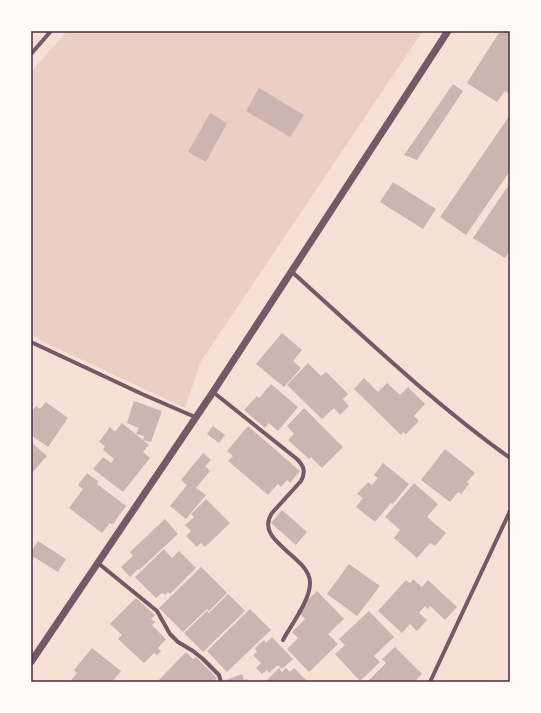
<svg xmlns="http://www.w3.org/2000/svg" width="541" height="713" viewBox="0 0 541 713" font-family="Jost,sans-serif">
	<rect width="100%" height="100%" fill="#f7e1d7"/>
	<path fill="#ebcfc5" d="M 67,31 L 423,31 L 201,361 L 185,408 L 48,344 L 31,335 L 31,72 Z"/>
	<path fill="#ccb4b1" d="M 500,31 L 510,31 L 510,94 L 505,91 L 497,102 L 467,83 Z
		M 453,84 L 463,91 L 417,160 L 404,155 Z
		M 259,88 L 304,115 L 290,137 L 246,111 Z
		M 210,113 L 227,123 L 206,162 L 188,152 Z
		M 510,115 L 510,171 L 466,235 L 440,217 Z
		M 393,182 L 436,209 L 423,229 L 380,202 Z
		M 510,183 L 510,251 L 505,258 L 473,238 Z
		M 282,333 L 302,350 L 293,361 L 301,368 L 284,387 L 256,364 Z
		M 308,363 L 321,376 L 326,372 L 348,394 L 343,399 L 349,406 L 340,415 L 334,408 L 322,419 L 287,385 Z
		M 364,378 L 378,392 L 387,383 L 400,395 L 408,387 L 425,404 L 414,416 L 419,421 L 406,434 L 403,432 L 401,435 L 354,389 Z
		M 271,384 L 298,407 L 278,431 L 269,423 L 265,428 L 244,410 L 257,396 L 259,398 Z
		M 134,401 L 162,411 L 151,442 L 143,440 L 144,436 L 136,434 L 139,428 L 127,423 Z
		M 46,402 L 68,418 L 48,447 L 31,435 L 31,413 L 36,406 L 40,409 Z
		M 304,408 L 343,447 L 322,468 L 311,457 L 309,459 L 288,440 L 294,434 L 287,426 Z
		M 122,423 L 149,445 L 143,452 L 150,458 L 123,492 L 93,469 L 103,457 L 111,463 L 114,459 L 103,450 L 105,446 L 99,442 L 110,427 L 115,432 Z
		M 213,426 L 225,435 L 219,443 L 207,434 Z
		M 248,426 L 300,471 L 290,483 L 287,480 L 281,487 L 278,484 L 268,495 L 228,461 L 233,456 L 227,451 Z
		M 31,442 L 47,456 L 33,472 L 31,471 Z
		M 445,449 L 475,473 L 467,482 L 469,484 L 461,494 L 458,492 L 450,502 L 421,480 Z
		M 203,453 L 211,460 L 205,466 L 210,471 L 196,488 L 206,495 L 186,519 L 170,506 L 187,485 L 181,480 Z
		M 383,463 L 409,484 L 393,504 L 391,503 L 375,522 L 356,507 L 363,498 L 357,494 L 368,482 L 372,485 L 378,478 L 374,475 Z
		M 87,473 L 98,481 L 97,484 L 126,506 L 113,524 L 110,523 L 102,533 L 69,508 L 83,489 L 78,485 Z
		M 414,483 L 438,504 L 427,517 L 446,533 L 435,546 L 430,543 L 417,558 L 394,538 L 400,530 L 385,517 Z
		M 206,499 L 230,523 L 205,547 L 201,543 L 197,547 L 186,536 L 191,531 L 185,525 L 194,517 L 191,514 Z
		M 282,510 L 307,532 L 296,545 L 271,523 Z
		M 165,519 L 178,534 L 139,570 L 138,569 L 130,577 L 121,567 L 133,556 L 130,552 Z
		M 38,541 L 66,559 L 58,572 L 34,557 L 31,562 L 31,552 Z
		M 164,549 L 172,558 L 179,551 L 196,568 L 170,594 L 168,592 L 165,595 L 162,593 L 156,598 L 135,577 Z
		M 349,564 L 380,586 L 357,616 L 327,594 Z
		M 201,567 L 227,593 L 209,611 L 207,609 L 183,632 L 159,608 Z
		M 413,579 L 422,587 L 428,580 L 457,607 L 445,620 L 430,606 L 428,609 L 425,606 L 419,613 L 427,620 L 417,631 L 410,624 L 402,633 L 378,611 L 406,580 L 410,583 Z
		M 317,591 L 344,619 L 328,634 L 338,644 L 309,672 L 287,649 L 298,638 L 292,632 L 305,619 L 297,611 Z
		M 228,594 L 245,611 L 203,652 L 184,633 L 207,611 L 209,613 Z
		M 136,598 L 155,615 L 151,619 L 155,622 L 152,625 L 166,639 L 158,648 L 161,651 L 157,655 L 154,653 L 144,663 L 118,639 L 122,635 L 110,624 Z
		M 250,609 L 271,630 L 227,672 L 207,651 Z
		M 369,611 L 394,637 L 374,656 L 380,662 L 360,681 L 335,654 L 345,645 L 339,639 Z
		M 272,637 L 293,659 L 282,669 L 278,665 L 269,673 L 267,670 L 262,674 L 256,668 L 261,663 L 253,655 L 257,652 L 255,648 L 264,640 L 266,643 Z
		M 395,647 L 422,674 L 414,682 L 367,682 L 386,663 L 382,659 Z
		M 92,648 L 121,671 L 112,682 L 70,682 L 77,673 L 74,670 Z
		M 186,652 L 193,659 L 196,657 L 217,678 L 213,682 L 157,682 Z
		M 279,668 L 282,672 L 286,668 L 290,672 L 294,668 L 307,681 L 265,682 Z
		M 242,674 L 244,680 L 247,679 L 249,682 L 227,682 L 226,680 Z"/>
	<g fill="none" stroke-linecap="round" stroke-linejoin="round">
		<path stroke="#755966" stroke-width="4" d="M 31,54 L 51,31
			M 291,271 C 362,335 432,402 510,458
			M 31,342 L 142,394 L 195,417
			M 213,392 L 297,459 C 304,466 306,472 301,481 L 272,513 C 253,541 309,556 310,582 C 311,599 291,625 283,640
			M 98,563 L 157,611 L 170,634 L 178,642 L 193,651 L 203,659 L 219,675 L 221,682
			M 430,682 L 510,511"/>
		<path stroke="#755966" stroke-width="7" d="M 31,662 L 213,392 L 448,31"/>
	</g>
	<rect width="541" height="713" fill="none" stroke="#fffaf5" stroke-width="64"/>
	<rect x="32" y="32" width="477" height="649" fill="none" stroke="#4a2c40" stroke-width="1.5"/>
</svg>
